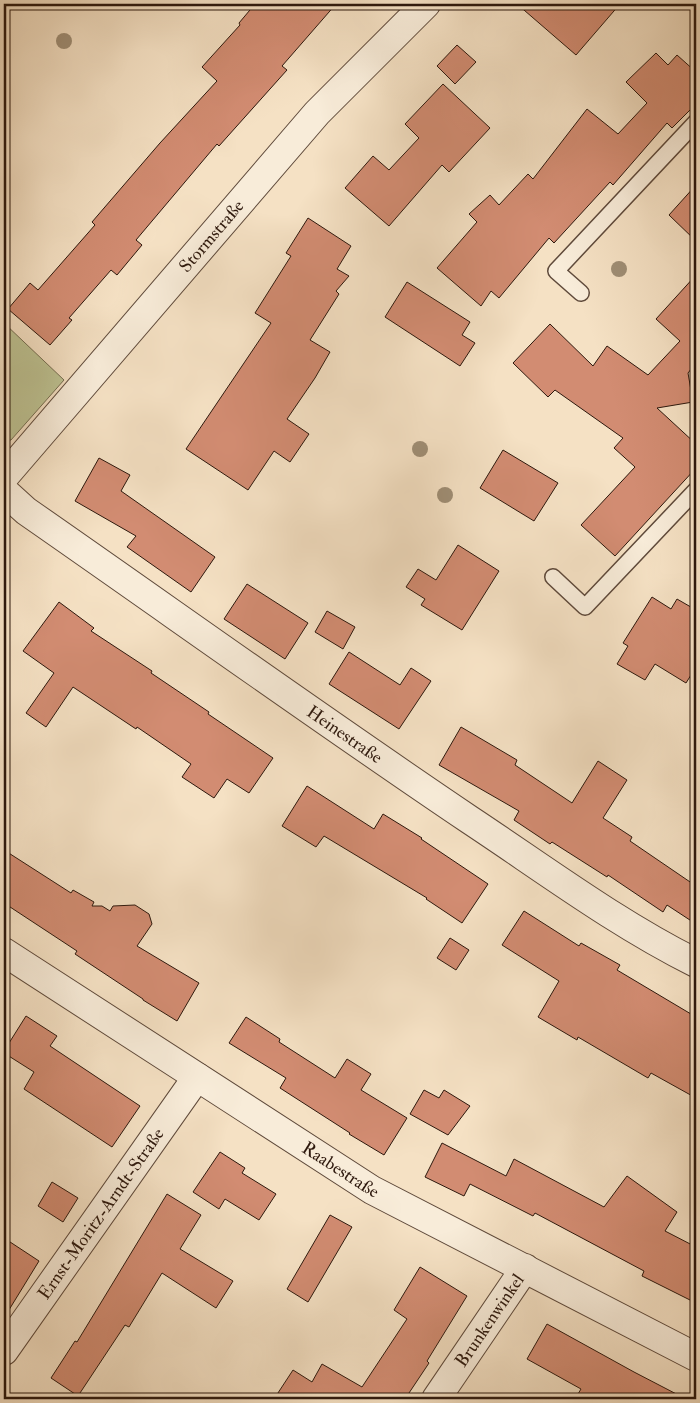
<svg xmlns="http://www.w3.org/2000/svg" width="700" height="1403" viewBox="0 0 700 1403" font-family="'IM FELL Double Pica',serif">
	<rect width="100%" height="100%" fill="#f5e1c4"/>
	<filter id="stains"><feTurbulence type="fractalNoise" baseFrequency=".004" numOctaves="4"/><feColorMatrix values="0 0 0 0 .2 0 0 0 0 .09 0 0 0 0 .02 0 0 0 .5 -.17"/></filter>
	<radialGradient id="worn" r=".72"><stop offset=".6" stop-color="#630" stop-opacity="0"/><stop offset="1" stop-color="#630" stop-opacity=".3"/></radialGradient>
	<path fill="#bdc292" stroke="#756d50" d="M 4,323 L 64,380 L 11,440 L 4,441 Z"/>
	<path fill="#d28c72" stroke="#2d180d" d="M 255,4 L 336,4 L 282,66 L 287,70 L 219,146 L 217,144 L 136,240 L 142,245 L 117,275 L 111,270 L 69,318 L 72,320 L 50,345 L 8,309 L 30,283 L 38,290 L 95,225 L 92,222 L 160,143 L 217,81 L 202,67 L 240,25 L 239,23 Z
		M 517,4 L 620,4 L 576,55 Z
		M 457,45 L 476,62 L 455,84 L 437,66 Z
		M 656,53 L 668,65 L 677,55 L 696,72 L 696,104 L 672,128 L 667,123 L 613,185 L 610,182 L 554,243 L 549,238 L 499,298 L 491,291 L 481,306 L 437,268 L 477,222 L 469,214 L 490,195 L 499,205 L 528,174 L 533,179 L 587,109 L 618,134 L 647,103 L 626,82 Z
		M 443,84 L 490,128 L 449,172 L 442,165 L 389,226 L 345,188 L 373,156 L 389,170 L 419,138 L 405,124 Z
		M 696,185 L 696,241 L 669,215 Z
		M 308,218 L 351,246 L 337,269 L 349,276 L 336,291 L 339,294 L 310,340 L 330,352 L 315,378 L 287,419 L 309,434 L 290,462 L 274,451 L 248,490 L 186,449 L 271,323 L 255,313 L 291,256 L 286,253 Z
		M 696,275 L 696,363 L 688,373 L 693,402 L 657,408 L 696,444 L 696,468 L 615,556 L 581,525 L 635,467 L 614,448 L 623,438 L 555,390 L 548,397 L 513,363 L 550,324 L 593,366 L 607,346 L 648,375 L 680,341 L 656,319 Z
		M 407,282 L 470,322 L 462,335 L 475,343 L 460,366 L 385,317 Z
		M 503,450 L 558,483 L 534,521 L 480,488 Z
		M 99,458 L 130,475 L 121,491 L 215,557 L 191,592 L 127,547 L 136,536 L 75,501 Z
		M 458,545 L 499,571 L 462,630 L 421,605 L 425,599 L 406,587 L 418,569 L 436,580 Z
		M 247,584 L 308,623 L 285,659 L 224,619 Z
		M 652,597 L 671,609 L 677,599 L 696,610 L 696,667 L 686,683 L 655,664 L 645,680 L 617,664 L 628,646 L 623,643 Z
		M 59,602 L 94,628 L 91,631 L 152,671 L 151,673 L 209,712 L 208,714 L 273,758 L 249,793 L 227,779 L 214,798 L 182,777 L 191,764 L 137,727 L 136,729 L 73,687 L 46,727 L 26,713 L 54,673 L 23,651 Z
		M 327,611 L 355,627 L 343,649 L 315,632 Z
		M 349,652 L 400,685 L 411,668 L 431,681 L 399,729 L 329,684 Z
		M 461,727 L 517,760 L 515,765 L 572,803 L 598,761 L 627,780 L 603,818 L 632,837 L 630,841 L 696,886 L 696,924 L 667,905 L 663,912 L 608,875 L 607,877 L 552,842 L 550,844 L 514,820 L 519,811 L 439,765 Z
		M 307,786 L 374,829 L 383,814 L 422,838 L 421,839 L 488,884 L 462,923 L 426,899 L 427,898 L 324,836 L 316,847 L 282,826 Z
		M 4,850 L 71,893 L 73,890 L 94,902 L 92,906 L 102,906 L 110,911 L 113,906 L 135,905 L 149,914 L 152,924 L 137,946 L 199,983 L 177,1021 L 143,1000 L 143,999 L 75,954 L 77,951 L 4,903 Z
		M 524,911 L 579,946 L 581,943 L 620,965 L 617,970 L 696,1017 L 696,1098 L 651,1073 L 648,1078 L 578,1037 L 577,1040 L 538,1017 L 559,981 L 502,945 Z
		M 450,938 L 469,950 L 456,970 L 437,958 Z
		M 26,1016 L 57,1036 L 50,1046 L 140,1106 L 112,1147 L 24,1089 L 34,1072 L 4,1053 L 4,1051 Z
		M 246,1017 L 280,1039 L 279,1042 L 335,1078 L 347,1059 L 371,1074 L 361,1090 L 407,1118 L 384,1155 L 349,1134 L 350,1133 L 280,1088 L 286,1078 L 229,1043 Z
		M 424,1090 L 439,1098 L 444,1090 L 470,1106 L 448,1135 L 410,1114 Z
		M 442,1143 L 506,1176 L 514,1159 L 604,1207 L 627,1176 L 677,1212 L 665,1231 L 696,1247 L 696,1303 L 642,1276 L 644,1271 L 535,1213 L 533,1216 L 470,1184 L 464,1196 L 425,1177 Z
		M 220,1152 L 245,1168 L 242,1173 L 276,1194 L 259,1220 L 225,1199 L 219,1209 L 193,1192 Z
		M 52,1182 L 78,1198 L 63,1222 L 38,1206 Z
		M 167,1194 L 201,1215 L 180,1249 L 233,1281 L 216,1308 L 162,1273 L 129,1327 L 125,1325 L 78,1396 L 51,1378 L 75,1341 L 77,1342 Z
		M 330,1215 L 352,1227 L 308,1302 L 287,1289 Z
		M 4,1238 L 39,1261 L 4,1318 Z
		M 420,1267 L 467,1296 L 427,1361 L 429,1363 L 405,1399 L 274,1399 L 293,1370 L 312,1382 L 322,1364 L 362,1387 L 407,1319 L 394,1310 Z
		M 547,1324 L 634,1372 L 686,1399 L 575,1399 L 581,1389 L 527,1359 Z"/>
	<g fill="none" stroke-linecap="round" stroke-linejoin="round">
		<g stroke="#5f4a3b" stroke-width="18">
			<path id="lane" d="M 581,293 L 556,271 L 696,122
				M 553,577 L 585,607 L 696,490"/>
		</g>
		<g stroke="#5f4a3b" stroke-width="30">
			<g id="street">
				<path id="s1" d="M 4,477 L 317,113 L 426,4"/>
				<path id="s2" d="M 4,491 L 26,511 C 174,614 320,719 470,820 C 544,869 616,923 696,963"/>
				<path id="s3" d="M 4,952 L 372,1190 L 696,1357"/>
				<path id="s4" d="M 4,1351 L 197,1077"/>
				<path id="s5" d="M 436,1399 L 525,1268"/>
			</g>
		</g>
		<use href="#lane" stroke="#f8ecd9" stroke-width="15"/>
		<use href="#street" stroke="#f8ecd9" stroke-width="28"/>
	</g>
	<g fill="#9f8e75">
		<circle cx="64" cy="41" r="8"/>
		<circle cx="619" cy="269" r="8"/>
		<circle cx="420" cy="449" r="8"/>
		<circle cx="445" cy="495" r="8"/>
	</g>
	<g text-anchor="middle" stroke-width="4" stroke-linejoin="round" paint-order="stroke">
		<g font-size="18" fill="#2d180d" stroke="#f8ecd9">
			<text dy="6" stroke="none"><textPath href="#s1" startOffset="318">Stormstraße</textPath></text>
			<text dy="6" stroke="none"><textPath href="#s2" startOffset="419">Heinestraße</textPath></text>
			<text dy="6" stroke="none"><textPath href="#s3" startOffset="401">Raabestraße</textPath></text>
			<text dy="6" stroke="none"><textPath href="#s4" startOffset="168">Ernst-Moritz-Arndt-Straße</textPath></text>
			<text dy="6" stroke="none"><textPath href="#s5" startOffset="95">Brunkenwinkel</textPath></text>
		</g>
	</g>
	<rect width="700" height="1403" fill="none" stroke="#f5e1c4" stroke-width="20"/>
	<rect x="5" y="5" width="690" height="1393" fill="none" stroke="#2d180d" stroke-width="2.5"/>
	<rect x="10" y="10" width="680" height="1383" fill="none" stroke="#2d180d"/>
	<rect width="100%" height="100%" filter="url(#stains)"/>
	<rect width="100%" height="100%" fill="url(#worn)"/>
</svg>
